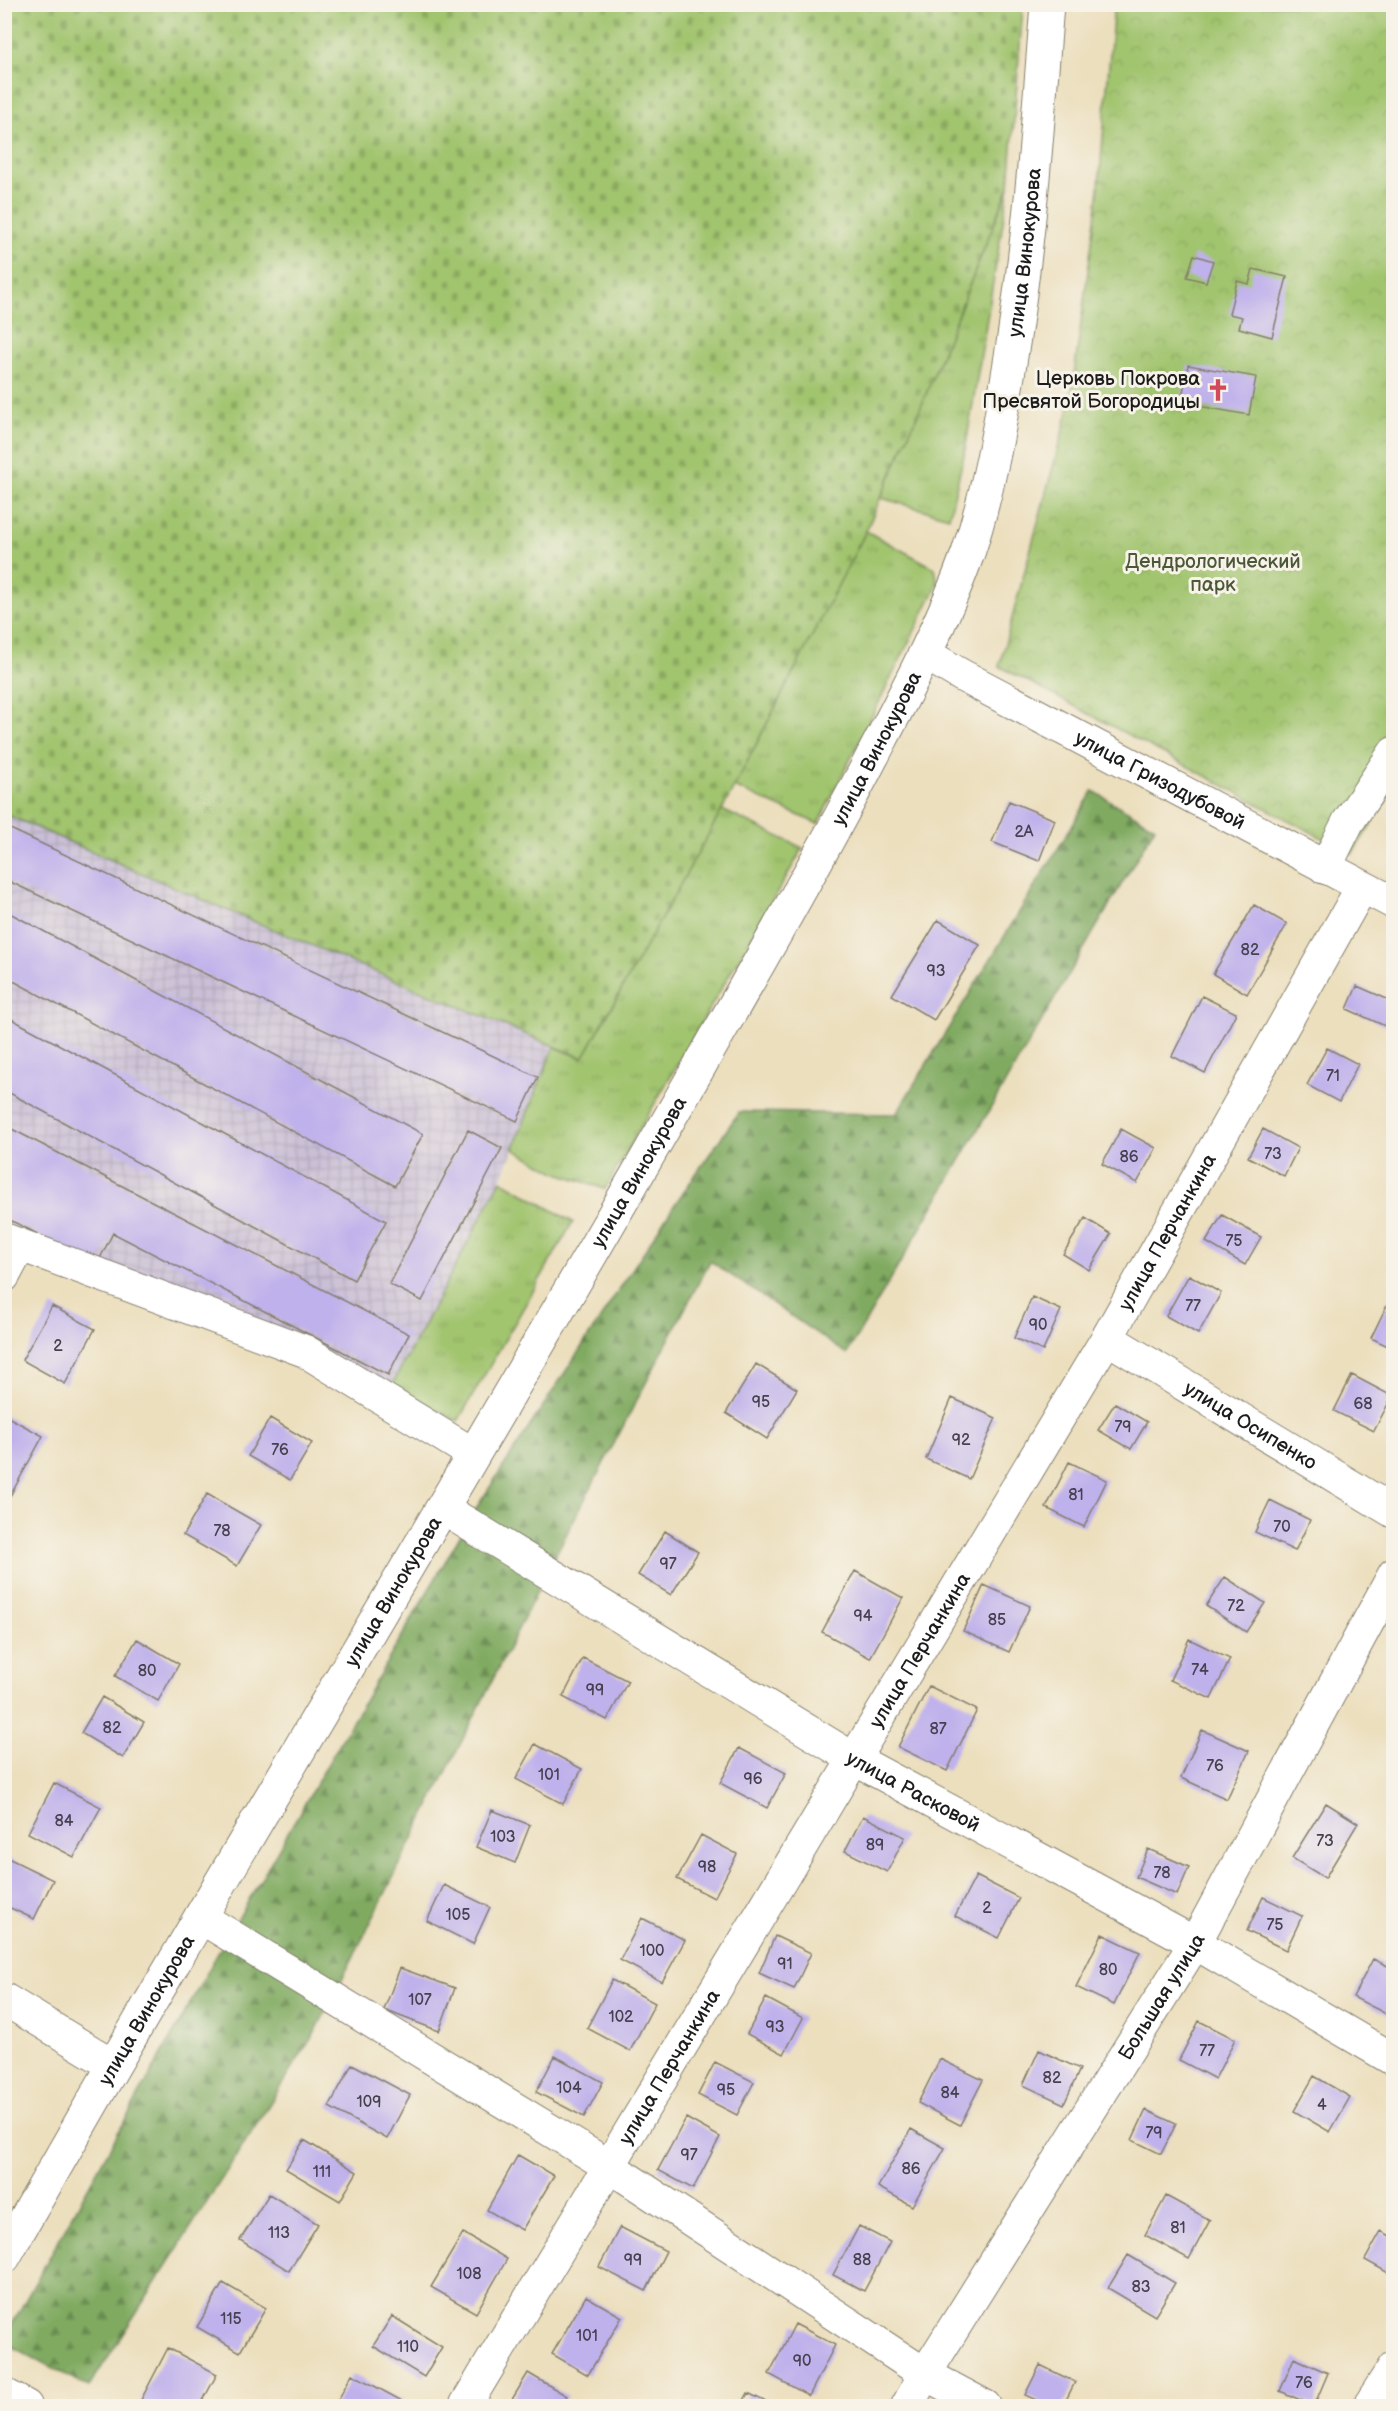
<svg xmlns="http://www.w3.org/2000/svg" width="1398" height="2411" viewBox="0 0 1398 2411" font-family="'Balsamiq Sans',sans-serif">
	<defs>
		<pattern id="industrial-grid" width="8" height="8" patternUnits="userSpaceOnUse" patternTransform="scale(1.5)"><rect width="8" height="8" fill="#cabfd6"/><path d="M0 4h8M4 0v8" fill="none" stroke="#ada4b7"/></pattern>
		<pattern id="grass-tufts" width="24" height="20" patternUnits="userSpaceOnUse" patternTransform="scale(1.5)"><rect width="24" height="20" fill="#a1c46e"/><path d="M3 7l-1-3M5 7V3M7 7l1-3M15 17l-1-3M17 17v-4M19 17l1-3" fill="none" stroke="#8aa85f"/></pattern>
		<pattern id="forest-firs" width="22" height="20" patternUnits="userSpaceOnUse" patternTransform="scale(1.5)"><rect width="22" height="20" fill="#80aa61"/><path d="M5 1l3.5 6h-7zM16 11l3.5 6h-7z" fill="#688a4f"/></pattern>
		<pattern id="cemetery-stones" width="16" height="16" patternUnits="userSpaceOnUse" patternTransform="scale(1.5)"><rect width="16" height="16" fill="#a1c46e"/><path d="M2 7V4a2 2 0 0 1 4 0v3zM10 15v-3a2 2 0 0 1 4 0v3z" fill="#8aa85f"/></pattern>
		<pattern id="park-crowns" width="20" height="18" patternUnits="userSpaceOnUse" patternTransform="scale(1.5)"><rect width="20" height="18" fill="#a1c46e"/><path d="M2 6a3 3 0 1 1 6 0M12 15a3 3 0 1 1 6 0" fill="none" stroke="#8aa85f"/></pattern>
	</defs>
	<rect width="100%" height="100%" fill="#f7f3e8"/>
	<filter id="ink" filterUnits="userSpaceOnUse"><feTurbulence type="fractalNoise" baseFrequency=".0167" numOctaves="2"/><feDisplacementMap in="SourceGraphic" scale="12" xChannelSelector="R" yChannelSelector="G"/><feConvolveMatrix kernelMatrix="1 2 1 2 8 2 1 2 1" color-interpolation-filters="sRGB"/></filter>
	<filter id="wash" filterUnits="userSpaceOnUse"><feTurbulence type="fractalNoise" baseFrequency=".008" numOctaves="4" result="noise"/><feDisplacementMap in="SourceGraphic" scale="24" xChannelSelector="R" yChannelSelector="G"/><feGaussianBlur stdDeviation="1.35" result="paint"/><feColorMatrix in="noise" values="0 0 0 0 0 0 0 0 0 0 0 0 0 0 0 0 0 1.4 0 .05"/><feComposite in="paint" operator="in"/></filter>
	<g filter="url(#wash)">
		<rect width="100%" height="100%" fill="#ecdfbe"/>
		<path fill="url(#industrial-grid)" d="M 5,814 L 554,1047 L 501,1180 L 392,1385 L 317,1350 L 5,1230 Z"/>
		<path fill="url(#grass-tufts)" stroke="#5e7045" stroke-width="1.5" d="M 1009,186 L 965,451 L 949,517 L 881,498 L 920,409 Z
			M 866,531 L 935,568 L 938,584 L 818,824 L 734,787 Z
			M 722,810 L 803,848 L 605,1189 L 558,1173 L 513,1149 L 554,1047 L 583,1058 Z
			M 501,1180 L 573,1222 L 458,1421 L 392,1385 Z"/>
		<path fill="url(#forest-firs)" stroke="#4e633e" stroke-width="1.5" d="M 1093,791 L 1155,827 L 847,1354 L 710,1261 L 557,1552 L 316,2031 L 89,2387 L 5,2343 L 5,2337 L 214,1960 L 475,1510 L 675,1204 L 739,1112 L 896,1114 Z"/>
		<path fill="url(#cemetery-stones)" stroke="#5e7045" stroke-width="1.5" d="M 5,4 L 1023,5 L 1009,186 L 920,409 L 866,531 L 727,801 L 583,1058 L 231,912 L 5,814 Z"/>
		<path fill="url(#park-crowns)" stroke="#5e7045" stroke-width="1.5" d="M 1114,5 L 1393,5 L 1393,790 L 1352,854 L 999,666 L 1070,404 L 1098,197 Z"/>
		<g id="blocks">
			<path fill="#bfb1eb" d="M 1194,255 L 1213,261 L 1206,282 L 1187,277 Z
				M 1253,269 L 1287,277 L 1272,337 L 1239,328 L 1242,317 L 1229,314 L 1237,281 L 1249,284 Z
				M 1188,365 L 1256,377 L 1249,415 L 1181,403 Z
				M 1009,801 L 1055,820 L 1039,861 L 992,842 Z
				M 4,826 L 538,1077 L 517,1121 L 4,879 Z
				M 1254,905 L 1287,924 L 1247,994 L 1213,974 Z
				M 4,910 L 423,1134 L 395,1186 L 4,976 Z
				M 938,920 L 980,945 L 934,1020 L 892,995 Z
				M 1357,986 L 1394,1002 L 1394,1007 L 1385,1026 L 1347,1009 Z
				M 1202,996 L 1236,1013 L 1205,1073 L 1172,1056 Z
				M 4,1015 L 386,1221 L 354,1280 L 4,1090 Z
				M 1327,1048 L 1358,1064 L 1339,1102 L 1307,1085 Z
				M 4,1125 L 409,1334 L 388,1375 L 113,1233 L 97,1264 L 4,1217 Z
				M 1121,1129 L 1156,1148 L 1137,1183 L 1102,1164 Z
				M 1263,1129 L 1298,1148 L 1284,1176 L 1248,1157 Z
				M 468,1130 L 502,1148 L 422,1301 L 389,1284 Z
				M 1222,1215 L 1261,1237 L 1245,1265 L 1206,1242 Z
				M 1085,1218 L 1111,1234 L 1089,1270 L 1063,1254 Z
				M 1189,1275 L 1221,1293 L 1198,1334 L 1166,1316 Z
				M 1032,1297 L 1061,1310 L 1043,1351 L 1014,1338 Z
				M 1387,1305 L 1394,1309 L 1394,1349 L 1371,1338 Z
				M 52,1306 L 95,1329 L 65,1384 L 22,1360 Z
				M 756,1364 L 797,1389 L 767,1439 L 726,1413 Z
				M 1352,1375 L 1392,1396 L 1374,1431 L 1334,1411 Z
				M 952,1398 L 996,1418 L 969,1479 L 926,1459 Z
				M 1115,1403 L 1147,1422 L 1131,1449 L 1098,1430 Z
				M 4,1415 L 43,1436 L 4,1507 Z
				M 270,1418 L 312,1443 L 290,1480 L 248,1456 Z
				M 1069,1462 L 1107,1480 L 1084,1527 L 1046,1508 Z
				M 207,1494 L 261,1525 L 237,1566 L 183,1535 Z
				M 1270,1500 L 1310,1520 L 1295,1551 L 1255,1532 Z
				M 665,1531 L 698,1552 L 671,1595 L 638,1575 Z
				M 855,1571 L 903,1598 L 870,1658 L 822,1632 Z
				M 1225,1577 L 1265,1603 L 1246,1632 L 1206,1606 Z
				M 984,1585 L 1030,1606 L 1009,1652 L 963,1631 Z
				M 137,1639 L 179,1664 L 158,1701 L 115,1676 Z
				M 1189,1639 L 1230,1659 L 1211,1699 L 1170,1680 Z
				M 583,1658 L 628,1681 L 607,1720 L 563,1697 Z
				M 929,1686 L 977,1710 L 947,1771 L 898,1747 Z
				M 102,1697 L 144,1722 L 123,1758 L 81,1733 Z
				M 1202,1730 L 1249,1751 L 1227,1799 L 1181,1778 Z
				M 535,1744 L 582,1769 L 563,1804 L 516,1779 Z
				M 739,1748 L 786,1773 L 767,1808 L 720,1783 Z
				M 54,1783 L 101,1807 L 74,1857 L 28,1833 Z
				M 1326,1803 L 1358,1823 L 1325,1878 L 1292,1858 Z
				M 492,1810 L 530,1825 L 515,1863 L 476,1847 Z
				M 863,1816 L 905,1837 L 887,1872 L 845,1851 Z
				M 701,1835 L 737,1854 L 714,1898 L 677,1879 Z
				M 1148,1849 L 1189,1867 L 1177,1895 L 1136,1877 Z
				M 4,1856 L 53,1880 L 34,1919 L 4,1905 Z
				M 976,1876 L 1019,1898 L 999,1938 L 955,1916 Z
				M 444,1885 L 490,1907 L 473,1944 L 427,1921 Z
				M 1263,1897 L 1302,1916 L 1286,1950 L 1247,1931 Z
				M 642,1918 L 685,1940 L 662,1982 L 620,1960 Z
				M 1102,1934 L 1140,1952 L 1114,2005 L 1076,1987 Z
				M 775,1936 L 811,1953 L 794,1989 L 759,1973 Z
				M 1373,1959 L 1394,1969 L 1394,2018 L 1353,1997 Z
				M 400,1968 L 455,1988 L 439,2031 L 384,2010 Z
				M 612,1980 L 655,2003 L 630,2051 L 587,2028 Z
				M 766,1998 L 803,2018 L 784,2054 L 747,2034 Z
				M 1199,2021 L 1235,2039 L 1215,2079 L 1179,2060 Z
				M 1039,2050 L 1080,2069 L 1064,2104 L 1023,2085 Z
				M 555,2056 L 603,2082 L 584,2117 L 536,2092 Z
				M 940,2059 L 983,2080 L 960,2125 L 918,2103 Z
				M 715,2062 L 754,2082 L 737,2115 L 698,2095 Z
				M 352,2064 L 410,2095 L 387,2139 L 329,2107 Z
				M 1314,2076 L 1350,2097 L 1330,2132 L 1294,2111 Z
				M 1146,2110 L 1176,2124 L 1161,2154 L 1132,2140 Z
				M 686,2118 L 720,2137 L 693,2189 L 658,2170 Z
				M 911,2129 L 945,2148 L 912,2206 L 878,2187 Z
				M 304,2140 L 357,2172 L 340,2201 L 286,2169 Z
				M 518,2155 L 554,2176 L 522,2230 L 487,2210 Z
				M 269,2194 L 318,2224 L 289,2271 L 240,2240 Z
				M 1166,2196 L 1210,2220 L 1189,2259 L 1145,2235 Z
				M 859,2226 L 890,2242 L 864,2291 L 833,2275 Z
				M 620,2227 L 666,2251 L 646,2291 L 599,2267 Z
				M 1381,2231 L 1394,2238 L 1392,2275 L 1365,2260 Z
				M 463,2233 L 507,2259 L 476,2313 L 431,2287 Z
				M 1128,2255 L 1175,2283 L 1155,2316 L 1108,2288 Z
				M 223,2283 L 266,2308 L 240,2352 L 197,2327 Z
				M 586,2296 L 622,2317 L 588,2375 L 552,2354 Z
				M 392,2316 L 442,2347 L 424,2377 L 373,2346 Z
				M 795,2324 L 835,2345 L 809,2396 L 769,2374 Z
				M 168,2348 L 217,2374 L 200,2406 L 153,2406 L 141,2400 Z
				M 1294,2358 L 1328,2373 L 1314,2406 L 1280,2391 Z
				M 1040,2365 L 1075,2382 L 1063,2406 L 1049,2406 L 1025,2395 Z
				M 528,2373 L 567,2396 L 560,2406 L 508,2406 Z
				M 352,2374 L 404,2402 L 401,2406 L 335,2406 Z
				M 748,2393 L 774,2406 L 741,2406 Z"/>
		</g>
	</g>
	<g filter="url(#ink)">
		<use href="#blocks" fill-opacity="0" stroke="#847e6d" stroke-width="1.5"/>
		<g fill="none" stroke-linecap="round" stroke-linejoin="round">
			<g stroke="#847e6d" stroke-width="34">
				<g id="minor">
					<path id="s1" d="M 926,654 L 961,675 L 1394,903"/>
					<path d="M 1325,868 L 1348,822 L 1394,753"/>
					<path d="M 4,1239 L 305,1351 L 473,1454"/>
					<path d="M 4,1276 L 20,1246"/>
					<path id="s2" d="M 1107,1338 L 1394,1512"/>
					<path id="s3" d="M 442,1508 L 854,1759 L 1195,1943 L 1394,2060"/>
					<path d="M 200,1917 L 609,2166 L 925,2374 L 985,2406"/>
					<path d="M 4,1999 L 113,2065"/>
					<path d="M 4,2394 L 26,2406"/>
					<path id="s4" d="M 465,2406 L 1107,1338 L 1362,887"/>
					<path id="s5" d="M 907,2406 L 925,2374 L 1195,1943 L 1394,1574"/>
					<path d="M 1369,2406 L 1394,2367"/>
				</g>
			</g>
			<g stroke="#847e6d" stroke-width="35">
				<g id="major">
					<path id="s6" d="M 4,2257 C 218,1879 445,1510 661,1133 C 732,1009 805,886 871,759 C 906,692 942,625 968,553 C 988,493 999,431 1009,369 C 1029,248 1038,126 1047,4"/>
				</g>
			</g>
			<use href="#minor" stroke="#fff" stroke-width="32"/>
			<use href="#major" stroke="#fff" stroke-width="33"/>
		</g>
	</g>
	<defs>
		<g id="church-bare" transform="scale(1.8)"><path d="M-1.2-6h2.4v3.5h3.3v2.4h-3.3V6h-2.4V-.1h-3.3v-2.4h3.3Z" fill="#d1495b" stroke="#f7f3e8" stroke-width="2.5" paint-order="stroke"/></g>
	</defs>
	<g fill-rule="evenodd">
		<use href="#church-bare" x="1218" y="390"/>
	</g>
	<g text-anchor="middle" stroke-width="6" stroke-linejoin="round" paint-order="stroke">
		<g font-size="16" fill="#454150">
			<text x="1024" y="837">2А</text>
			<text x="1250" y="955">82</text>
			<text x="936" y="976">93</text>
			<text x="1333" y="1081">71</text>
			<text x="1273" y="1159">73</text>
			<text x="1129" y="1162">86</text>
			<text x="1234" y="1246">75</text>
			<text x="1193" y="1311">77</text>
			<text x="1038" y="1330">90</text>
			<text x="58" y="1351">2</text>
			<text x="761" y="1407">95</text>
			<text x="1363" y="1409">68</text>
			<text x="1123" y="1432">79</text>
			<text x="961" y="1445">92</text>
			<text x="280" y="1455">76</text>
			<text x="1076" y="1500">81</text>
			<text x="1282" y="1532">70</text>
			<text x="222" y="1536">78</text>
			<text x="668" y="1569">97</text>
			<text x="1236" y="1611">72</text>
			<text x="863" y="1621">94</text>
			<text x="997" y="1625">85</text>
			<text x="1200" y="1675">74</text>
			<text x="147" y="1676">80</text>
			<text x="595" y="1695">99</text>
			<text x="112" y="1733">82</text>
			<text x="938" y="1734">87</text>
			<text x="1215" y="1771">76</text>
			<text x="549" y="1780">101</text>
			<text x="753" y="1784">96</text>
			<text x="64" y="1826">84</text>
			<text x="503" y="1842">103</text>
			<text x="1325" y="1846">73</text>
			<text x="875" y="1850">89</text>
			<text x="707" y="1872">98</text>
			<text x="1162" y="1878">78</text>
			<text x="987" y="1913">2</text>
			<text x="458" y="1920">105</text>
			<text x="1275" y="1930">75</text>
			<text x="652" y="1956">100</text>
			<text x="785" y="1969">91</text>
			<text x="1108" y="1975">80</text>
			<text x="420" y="2005">107</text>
			<text x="621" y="2022">102</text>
			<text x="775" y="2032">93</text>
			<text x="1207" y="2056">77</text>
			<text x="1052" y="2083">82</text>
			<text x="569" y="2093">104</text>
			<text x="726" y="2095">95</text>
			<text x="950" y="2098">84</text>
			<text x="369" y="2107">109</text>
			<text x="1322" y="2110">4</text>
			<text x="1154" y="2138">79</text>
			<text x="689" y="2160">97</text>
			<text x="911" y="2174">86</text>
			<text x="322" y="2177">111</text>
			<text x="1178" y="2233">81</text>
			<text x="279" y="2238">113</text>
			<text x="633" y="2265">99</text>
			<text x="862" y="2265">88</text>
			<text x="469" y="2279">108</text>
			<text x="1141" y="2292">83</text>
			<text x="231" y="2324">115</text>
			<text x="587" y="2341">101</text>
			<text x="408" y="2352">110</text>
			<text x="802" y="2366">90</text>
			<text x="1304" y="2388">76</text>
		</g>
		<g font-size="20" fill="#1c1c1c" stroke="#f7f3e8">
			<text dy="7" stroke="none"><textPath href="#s6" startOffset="2265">улица Винокурова</textPath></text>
			<text dy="7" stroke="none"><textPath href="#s6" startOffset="1743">улица Винокурова</textPath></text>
			<text dy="7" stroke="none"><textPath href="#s1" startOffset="266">улица Гризодубовой</textPath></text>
			<text dy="7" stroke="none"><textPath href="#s6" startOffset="1257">улица Винокурова</textPath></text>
			<text dy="7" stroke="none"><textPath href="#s4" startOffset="1368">улица Перчанкина</textPath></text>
			<text dy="7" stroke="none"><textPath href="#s2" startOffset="168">улица Осипенко</textPath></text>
			<text dy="7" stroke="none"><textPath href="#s6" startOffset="771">улица Винокурова</textPath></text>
			<text dy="7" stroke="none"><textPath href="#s4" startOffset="882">улица Перчанкина</textPath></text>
			<text dy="7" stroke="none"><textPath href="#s3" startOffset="550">улица Расковой</textPath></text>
			<text dy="7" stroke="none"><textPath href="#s5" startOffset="482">Большая улица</textPath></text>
			<text dy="7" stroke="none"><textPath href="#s6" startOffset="285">улица Винокурова</textPath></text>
			<text dy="7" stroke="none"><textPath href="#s4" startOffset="396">улица Перчанкина</textPath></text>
		</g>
		<g font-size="20" fill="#1c1c1c" stroke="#f7f3e8" text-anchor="end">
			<text x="1200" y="385">Церковь Покрова<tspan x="1200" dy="23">Пресвятой Богородицы</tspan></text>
		</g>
		<g font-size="20" fill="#4b5739" stroke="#f7f3e8">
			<text x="1213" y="568">Дендрологический<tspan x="1213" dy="23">парк</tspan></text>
		</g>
	</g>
	<rect width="1398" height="2411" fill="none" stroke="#f7f3e8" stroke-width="24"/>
</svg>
